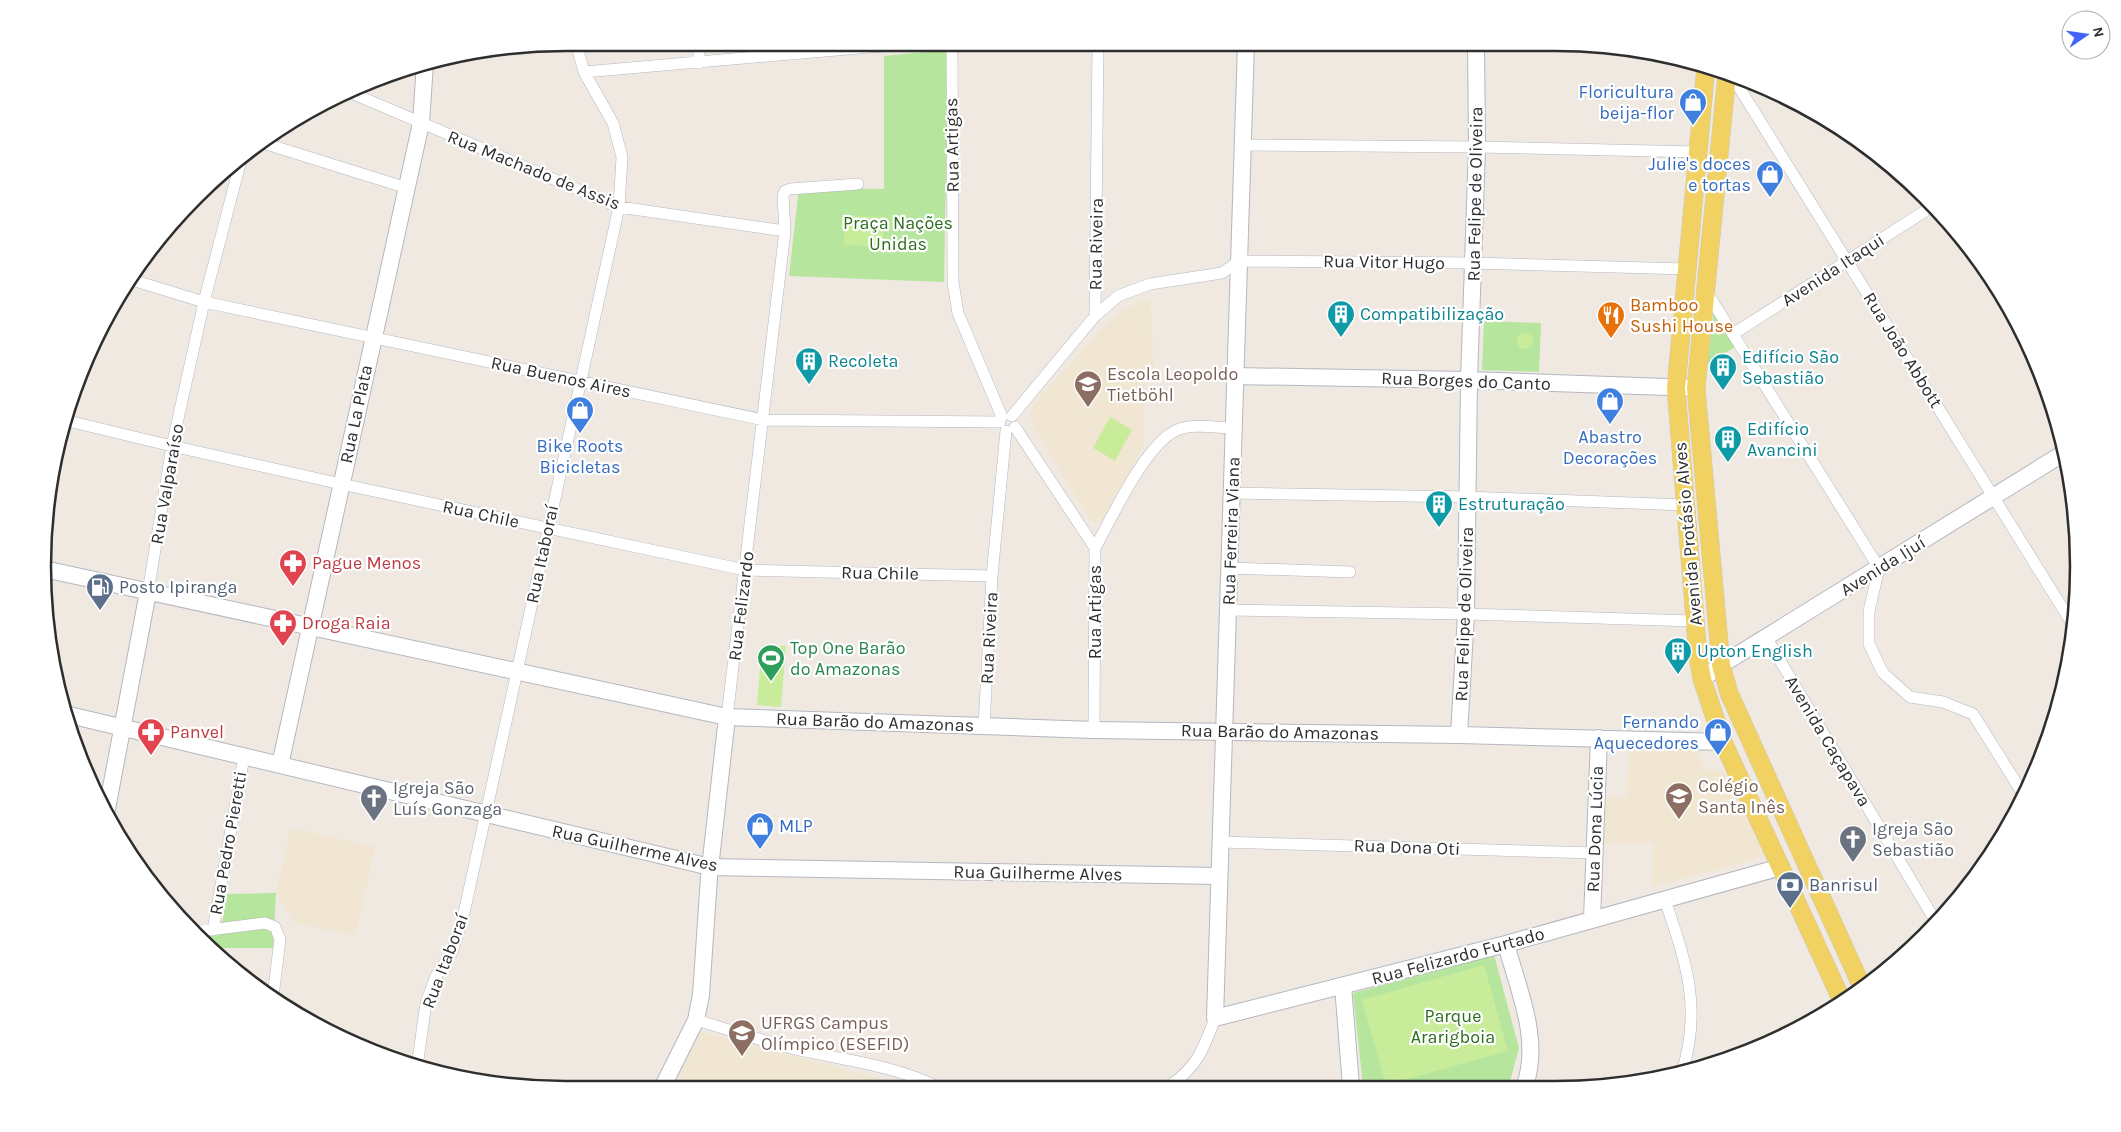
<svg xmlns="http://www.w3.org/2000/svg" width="2121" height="1132" viewBox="0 0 2121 1132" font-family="Karla,sans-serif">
	<rect width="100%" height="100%" fill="#efe9e1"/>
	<path fill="#f0e6d1" d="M 1150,298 L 1154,376 L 1144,379 L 1143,448 L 1104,516 L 1101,521 L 1096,522 L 1090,519 L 1036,431 L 1031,420 L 1031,411 L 1034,404 L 1106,324 L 1123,310 Z
		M 1628,749 L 1696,750 L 1705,770 L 1732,771 L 1770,855 L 1652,887 L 1653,843 L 1603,844 L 1604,797 L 1627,797 Z
		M 291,828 L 375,847 L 355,936 L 295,923 L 276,893 Z
		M 700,1032 L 893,1082 L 908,1087 L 673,1088 Z"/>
	<path fill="#b6e59e" d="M 948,50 L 944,282 L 789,276 L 799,188 L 884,189 L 884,56 Z
		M 1714,312 L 1735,347 L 1707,364 Z
		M 1484,321 L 1541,323 L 1539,372 L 1482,370 Z
		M 276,893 L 273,948 L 209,948 L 197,937 L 220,935 L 227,894 Z
		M 1494,955 L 1519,1048 L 1509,1085 L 1363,1086 L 1353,993 Z"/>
	<path fill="#c9ec9a" d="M 845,216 L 884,217 L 883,246 L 844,245 Z
		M1517 341a8 8 0 1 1 16 0a8 8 0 1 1-16 0Z
		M 1110,417 L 1132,430 L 1115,461 L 1093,448 Z
		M 762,645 L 786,646 L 781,707 L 757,705 Z
		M 1484,965 L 1508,1051 L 1386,1085 L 1362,1000 Z"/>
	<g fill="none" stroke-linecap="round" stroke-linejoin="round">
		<g stroke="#b4b7c1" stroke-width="12">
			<path id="street" d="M 699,43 L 699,63
				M 952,43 L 953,282 L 958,313 L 1002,417
				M 584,72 L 917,43
				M 1732,76 L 2073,625
				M 349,92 L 619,207 L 785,231
				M 260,142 L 407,188
				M 1243,145 L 1477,147 L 1698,152
				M 129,279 L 204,302 L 764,420 L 1000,422
				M 1706,291 L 1879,568 L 1869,611 L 1869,644 L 1883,673 L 1910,697 L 1943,702 L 1973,714 L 2025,797
				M 1095,316 L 1098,43
				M 1733,334 L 1933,206
				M 1012,416 L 1095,316 L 1118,296 L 1150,284 L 1222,273 L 1239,261 L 1474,263 L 1687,269
				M 64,420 L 172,446 L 341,484 L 745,570 L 992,576
				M 1015,427 L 1095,548 L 1094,730
				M 1232,493 L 1468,497 L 1686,505
				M 1095,548 C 1111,519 1146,443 1177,430 C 1193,423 1217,428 1234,428
				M 1230,568 L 1350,572
				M 148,592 L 172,446 L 204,302 L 242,156
				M 1229,610 L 1466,614 L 1694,621
				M 1766,637 L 1936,922
				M 727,717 L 785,231 L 783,196 L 785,191 L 790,189 L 858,184
				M 984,726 L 992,576 L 1006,431
				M 1220,842 L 1594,853
				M 1665,900 C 1685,960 1702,1005 1683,1069
				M 213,930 L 244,757
				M 193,932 L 265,923 L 275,927 L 280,939 L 273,997
				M 696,1020 C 727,1029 759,1040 791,1048 C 841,1060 891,1064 938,1087
				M 417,1067 L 426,1003 L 436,976 L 452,952 L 464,913 L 619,207 L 622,157 L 613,123 L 584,72 L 576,43
				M 1169,1086 C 1197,1068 1204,1048 1215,1018"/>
		</g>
		<g stroke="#b4b7c1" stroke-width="18">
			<path id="secondary" d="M 1246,43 L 1215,1018 L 1506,944 L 1781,867
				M 1235,376 L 1469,380 L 1696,388
				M 44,569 L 727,717 L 1094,730 L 1459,735 L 1723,742
				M 1702,679 L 1721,665 L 2064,453
				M 65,714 L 710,867 L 1219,876
				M 1459,735 L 1466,614 L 1469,380 L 1477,147 L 1476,43
				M 280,765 L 421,123 L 425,63
				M 106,814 L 148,592
				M 1592,919 L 1599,738
				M 1506,944 C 1518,989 1541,1039 1525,1085
				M 1343,986 L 1351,1086
				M 662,1088 L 696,1020 L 701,995 L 709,877 L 727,717"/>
		</g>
		<g stroke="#c9c9c9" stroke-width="19">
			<path id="primary" d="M 1706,66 L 1676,388 L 1698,656 L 1702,679 L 1723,742 L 1843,1003
				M 1727,74 L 1696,388 L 1721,665 L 1729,693 L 1862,987"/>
		</g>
		<use href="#street" stroke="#fff" stroke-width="11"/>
		<use href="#secondary" stroke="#fff" stroke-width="16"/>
		<use href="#primary" stroke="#f2d163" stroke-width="18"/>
	</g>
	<defs>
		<g id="shop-pin" transform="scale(1.4375)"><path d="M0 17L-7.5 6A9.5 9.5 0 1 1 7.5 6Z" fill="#3f7fe0" stroke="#fff"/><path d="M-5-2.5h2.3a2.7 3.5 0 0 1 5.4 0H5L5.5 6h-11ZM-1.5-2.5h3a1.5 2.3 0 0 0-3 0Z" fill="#fff"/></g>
		<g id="building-pin" transform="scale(1.4375)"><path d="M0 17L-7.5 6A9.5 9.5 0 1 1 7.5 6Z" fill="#0f9aa8" stroke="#fff"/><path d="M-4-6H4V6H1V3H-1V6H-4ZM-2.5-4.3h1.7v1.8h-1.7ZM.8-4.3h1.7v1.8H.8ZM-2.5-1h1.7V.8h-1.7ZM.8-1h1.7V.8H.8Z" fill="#fff"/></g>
		<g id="restaurant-pin" transform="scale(1.4375)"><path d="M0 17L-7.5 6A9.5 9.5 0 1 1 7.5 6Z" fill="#e8710a" stroke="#fff"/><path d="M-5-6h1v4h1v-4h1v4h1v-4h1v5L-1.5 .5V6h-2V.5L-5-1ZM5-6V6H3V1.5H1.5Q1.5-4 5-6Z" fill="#fff"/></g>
		<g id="school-pin" transform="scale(1.4375)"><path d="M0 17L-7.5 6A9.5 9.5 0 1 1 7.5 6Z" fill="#8d6e63" stroke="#fff"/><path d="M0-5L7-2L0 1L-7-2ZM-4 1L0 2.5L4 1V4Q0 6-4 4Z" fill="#fff"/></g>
		<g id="pharmacy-pin" transform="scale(1.4375)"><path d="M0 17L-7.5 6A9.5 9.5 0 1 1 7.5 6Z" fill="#e0444e" stroke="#fff"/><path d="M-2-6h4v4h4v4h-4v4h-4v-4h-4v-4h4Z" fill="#fff"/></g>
		<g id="fuel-pin" transform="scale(1.4375)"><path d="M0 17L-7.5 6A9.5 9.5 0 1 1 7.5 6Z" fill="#5c6f8a" stroke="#fff"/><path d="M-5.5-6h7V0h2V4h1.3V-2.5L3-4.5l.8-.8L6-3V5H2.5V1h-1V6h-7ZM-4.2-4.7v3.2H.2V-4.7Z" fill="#fff"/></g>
		<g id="stadium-pin" transform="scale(1.4375)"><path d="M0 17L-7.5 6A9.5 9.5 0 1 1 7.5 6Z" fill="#2e9e5b" stroke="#fff"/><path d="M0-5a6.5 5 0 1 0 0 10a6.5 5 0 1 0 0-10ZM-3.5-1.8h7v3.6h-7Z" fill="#fff"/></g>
		<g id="church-pin" transform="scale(1.4375)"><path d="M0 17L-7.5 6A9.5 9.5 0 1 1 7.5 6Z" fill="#6b7280" stroke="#fff"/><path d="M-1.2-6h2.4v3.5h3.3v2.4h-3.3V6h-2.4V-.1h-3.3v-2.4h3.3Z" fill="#fff"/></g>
		<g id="bank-pin" transform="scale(1.4375)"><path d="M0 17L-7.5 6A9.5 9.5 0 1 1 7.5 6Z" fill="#5c6f8a" stroke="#fff"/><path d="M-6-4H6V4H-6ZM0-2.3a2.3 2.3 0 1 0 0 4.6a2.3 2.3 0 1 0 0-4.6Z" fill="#fff"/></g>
		<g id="university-pin" transform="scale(1.4375)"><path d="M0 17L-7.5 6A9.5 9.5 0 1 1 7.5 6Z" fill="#8d6e63" stroke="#fff"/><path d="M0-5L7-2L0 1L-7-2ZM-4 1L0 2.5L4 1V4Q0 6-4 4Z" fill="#fff"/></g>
	</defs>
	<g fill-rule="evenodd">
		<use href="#shop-pin" x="1693" y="102"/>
		<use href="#shop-pin" x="1770" y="174"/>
		<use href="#building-pin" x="1341" y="314"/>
		<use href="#restaurant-pin" x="1611" y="315"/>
		<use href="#building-pin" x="809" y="361"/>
		<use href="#building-pin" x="1723" y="367"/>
		<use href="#school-pin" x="1088" y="384"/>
		<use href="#shop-pin" x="1610" y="401"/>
		<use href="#shop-pin" x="580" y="410"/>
		<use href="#building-pin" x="1728" y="439"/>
		<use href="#building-pin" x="1439" y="504"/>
		<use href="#pharmacy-pin" x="293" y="563"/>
		<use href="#fuel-pin" x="100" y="587"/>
		<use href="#pharmacy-pin" x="283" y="623"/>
		<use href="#building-pin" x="1678" y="651"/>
		<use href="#stadium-pin" x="771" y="658"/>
		<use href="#pharmacy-pin" x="151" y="732"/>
		<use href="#shop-pin" x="1718" y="732"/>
		<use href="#school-pin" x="1679" y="796"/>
		<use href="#church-pin" x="374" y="798"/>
		<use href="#shop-pin" x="760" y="826"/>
		<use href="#church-pin" x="1853" y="839"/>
		<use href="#bank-pin" x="1790" y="885"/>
		<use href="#university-pin" x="742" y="1033"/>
	</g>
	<g text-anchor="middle" stroke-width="4.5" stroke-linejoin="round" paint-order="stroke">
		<g font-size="18" fill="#366cbe" stroke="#fff" text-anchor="end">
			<text x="1674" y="98">Floricultura<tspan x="1674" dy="21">beija-flor</tspan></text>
			<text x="1751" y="170">Julie's doces<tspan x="1751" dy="21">e tortas</tspan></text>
			<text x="1610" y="443" text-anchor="middle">Abastro<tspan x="1610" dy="21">Decorações</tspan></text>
			<text x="580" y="452" text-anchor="middle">Bike Roots<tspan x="580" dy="21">Bicicletas</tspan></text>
			<text x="1699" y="728">Fernando<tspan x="1699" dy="21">Aquecedores</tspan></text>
			<text x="779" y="832" text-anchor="start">MLP</text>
		</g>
		<g font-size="18" fill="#2e2e2e" stroke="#fff">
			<text transform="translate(952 145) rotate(-91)" y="6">Rua Artigas</text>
			<text transform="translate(534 170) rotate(22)" y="6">Rua Machado de Assis</text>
			<text transform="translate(1475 194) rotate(-89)" y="6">Rua Felipe de Oliveira</text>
			<text transform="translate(1096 244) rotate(-89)" y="6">Rua Riveira</text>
			<text transform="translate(1384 262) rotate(1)" y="6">Rua Vitor Hugo</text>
			<text transform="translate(1833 270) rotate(-33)" y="6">Avenida Itaqui</text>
			<text transform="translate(1903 350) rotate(58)" y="6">Rua João Abbott</text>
			<text transform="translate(561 377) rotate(12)" y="6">Rua Buenos Aires</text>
			<text transform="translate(1466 381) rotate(2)" y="6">Rua Borges do Canto</text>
			<text transform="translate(356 414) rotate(-78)" y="6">Rua La Plata</text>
			<text transform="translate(167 484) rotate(-80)" y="6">Rua Valparaíso</text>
			<text transform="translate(481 514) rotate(12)" y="6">Rua Chile</text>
			<text transform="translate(1231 531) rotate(-88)" y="6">Rua Ferreira Viana</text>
			<text transform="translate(1688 534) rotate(-95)" y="6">Avenida Protásio Alves</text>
			<text transform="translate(542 554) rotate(-78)" y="6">Rua Itaboraí</text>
			<text transform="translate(1883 566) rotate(-32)" y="6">Avenida Ijuí</text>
			<text transform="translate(880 573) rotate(1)" y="6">Rua Chile</text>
			<text transform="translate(741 606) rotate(-83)" y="6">Rua Felizardo</text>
			<text transform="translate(1095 612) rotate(-90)" y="6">Rua Artigas</text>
			<text transform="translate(1464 614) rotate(-88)" y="6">Rua Felipe de Oliveira</text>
			<text transform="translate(989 638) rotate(-87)" y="6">Rua Riveira</text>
			<text transform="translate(875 722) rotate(2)" y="6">Rua Barão do Amazonas</text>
			<text transform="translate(1280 732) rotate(1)" y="6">Rua Barão do Amazonas</text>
			<text transform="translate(1828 741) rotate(59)" y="6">Avenida Caçapava</text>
			<text transform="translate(1595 829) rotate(-88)" y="6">Rua Dona Lúcia</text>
			<text transform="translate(228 843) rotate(-80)" y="6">Rua Pedro Pieretti</text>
			<text transform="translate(1407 847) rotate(2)" y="6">Rua Dona Oti</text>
			<text transform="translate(635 848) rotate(12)" y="6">Rua Guilherme Alves</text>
			<text transform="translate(1038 873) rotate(1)" y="6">Rua Guilherme Alves</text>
			<text transform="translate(1458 956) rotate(-15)" y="6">Rua Felizardo Furtado</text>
			<text transform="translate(445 961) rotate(-69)" y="6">Rua Itaboraí</text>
		</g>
		<g font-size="18" fill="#2c6e1b" stroke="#fff">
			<text x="898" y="229">Praça Nações<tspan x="898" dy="21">Unidas</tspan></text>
			<text x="1453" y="1022">Parque<tspan x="1453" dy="21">Ararigboia</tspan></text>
		</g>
		<g font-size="18" fill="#c56008" stroke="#fff" text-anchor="start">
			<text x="1630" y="311">Bamboo<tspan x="1630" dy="21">Sushi House</tspan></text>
		</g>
		<g font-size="18" fill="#0d838f" stroke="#fff" text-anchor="start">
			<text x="1360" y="320">Compatibilização</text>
			<text x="1742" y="363">Edifício São<tspan x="1742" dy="21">Sebastião</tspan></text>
			<text x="828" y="367">Recoleta</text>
			<text x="1747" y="435">Edifício<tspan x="1747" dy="21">Avancini</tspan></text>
			<text x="1458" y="510">Estruturação</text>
			<text x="1697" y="657">Upton English</text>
		</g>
		<g font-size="18" fill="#785e54" stroke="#fff" text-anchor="start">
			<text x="1107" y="380">Escola Leopoldo<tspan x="1107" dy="21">Tietböhl</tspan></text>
			<text x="1698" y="792">Colégio<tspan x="1698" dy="21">Santa Inês</tspan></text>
			<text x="761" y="1029">UFRGS Campus<tspan x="761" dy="21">Olímpico (ESEFID)</tspan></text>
		</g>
		<g font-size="18" fill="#be3a42" stroke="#fff" text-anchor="start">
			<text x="312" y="569">Pague Menos</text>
			<text x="302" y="629">Droga Raia</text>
			<text x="170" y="738">Panvel</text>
		</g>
		<g font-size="18" fill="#4e5e75" stroke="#fff" text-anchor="start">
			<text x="119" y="593">Posto Ipiranga</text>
			<text x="1809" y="891">Banrisul</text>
		</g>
		<g font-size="18" fill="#27864d" stroke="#fff" text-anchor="start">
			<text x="790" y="654">Top One Barão<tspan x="790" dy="21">do Amazonas</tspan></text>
		</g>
		<g font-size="18" fill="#5b616d" stroke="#fff" text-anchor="start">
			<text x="393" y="794">Igreja São<tspan x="393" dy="21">Luís Gonzaga</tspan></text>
			<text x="1872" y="835">Igreja São<tspan x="1872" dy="21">Sebastião</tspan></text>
		</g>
	</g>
	<path d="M0 0H2121V1132H0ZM566 51H1555A515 515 0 0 1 2070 566V566A515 515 0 0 1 1555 1081H566A515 515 0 0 1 51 566V566A515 515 0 0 1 566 51Z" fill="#fff" fill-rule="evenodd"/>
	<path fill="none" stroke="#2e2e2e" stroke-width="2.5" d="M566 51H1555A515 515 0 0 1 2070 566V566A515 515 0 0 1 1555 1081H566A515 515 0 0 1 51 566V566A515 515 0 0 1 566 51Z"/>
	<g transform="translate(2086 35) rotate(77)"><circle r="24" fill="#ffffff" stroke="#ababab"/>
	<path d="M0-4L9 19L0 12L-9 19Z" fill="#4264fb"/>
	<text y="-8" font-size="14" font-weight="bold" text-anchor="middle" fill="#2e2e2e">N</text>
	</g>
</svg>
